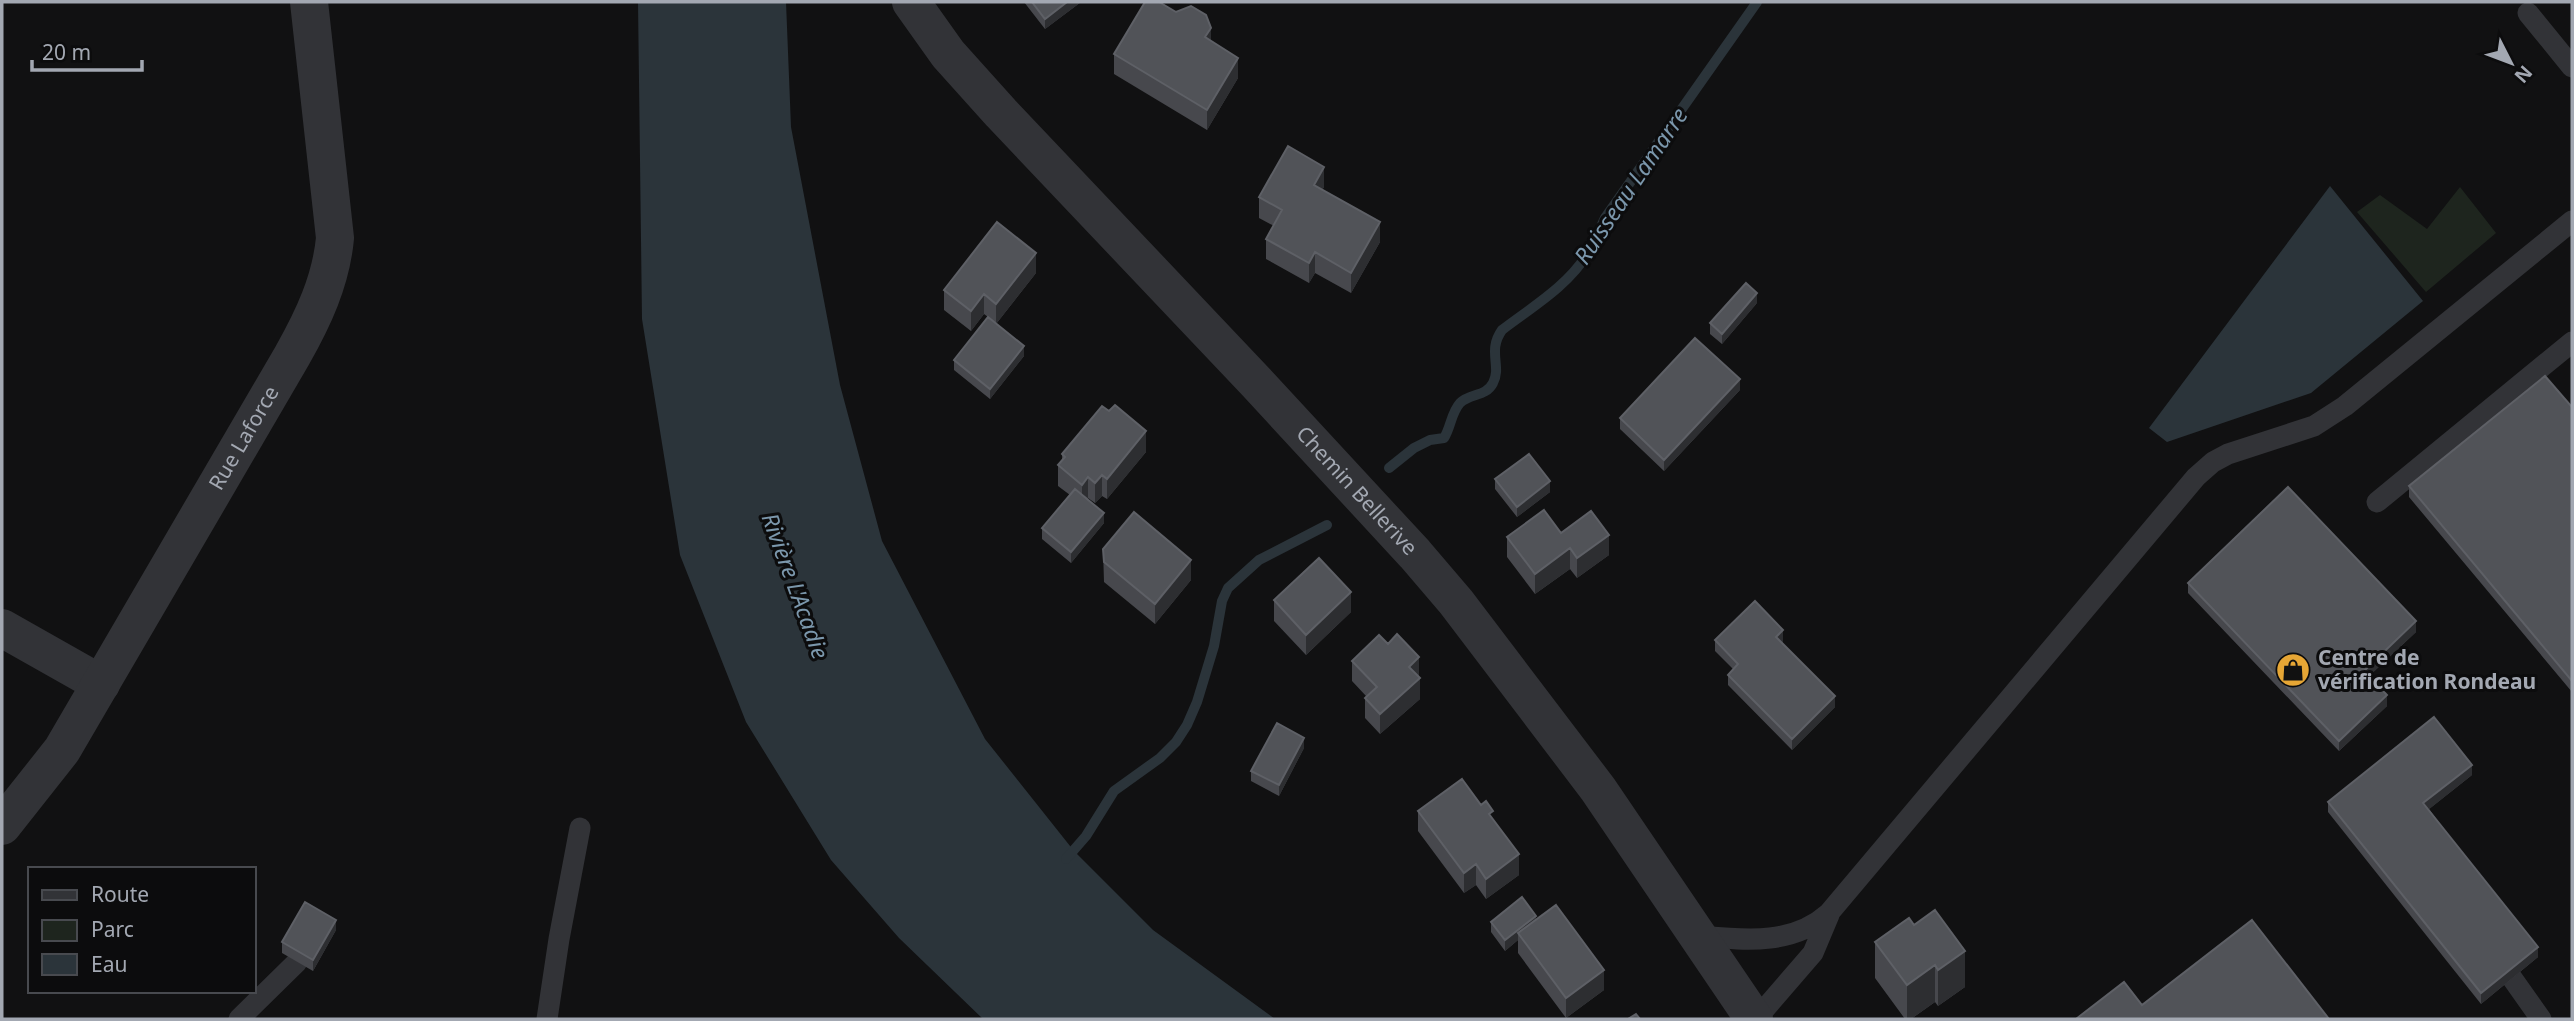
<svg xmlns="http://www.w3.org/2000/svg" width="2574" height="1021" viewBox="0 0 2574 1021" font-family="'Noto Sans',sans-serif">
	<rect width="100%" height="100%" fill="#111112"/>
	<path fill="#1e251e" d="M 2460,187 L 2496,233 L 2426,292 L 2357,212 L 2380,195 L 2427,229 Z"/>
	<path fill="#2b343a" d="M 638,2 L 786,2 L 791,127 L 840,385 L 882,541 L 985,739 L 1074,851 L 1153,930 L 1275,1019 L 983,1019 L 899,938 L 831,860 L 746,722 L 680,555 L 642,319 Z
		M 2330,186 L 2423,301 L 2311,393 L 2167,442 L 2149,428 Z"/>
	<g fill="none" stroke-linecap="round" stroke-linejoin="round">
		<path stroke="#2b343a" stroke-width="10" d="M 1389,468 L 1414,448 L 1430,440 L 1444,438 C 1451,427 1451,413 1460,403 C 1470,393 1486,397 1493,383 C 1502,366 1487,351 1502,330 C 1532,307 1568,286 1588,253 C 1595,243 1599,230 1605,218 L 1757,2
			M 1066,859 L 1086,836 L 1114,791 L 1160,758 L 1176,742 L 1187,725 L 1197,702 L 1214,646 L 1222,601 L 1228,588 L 1259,560 L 1327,525"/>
		<path stroke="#323337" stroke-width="21" d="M 2528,13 L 2572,67
			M 2377,502 L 2572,342
			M 1698,936 C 1744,940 1792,946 1829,913 L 2196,477 L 2213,462 L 2228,454 L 2314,426 L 2345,406 L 2572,221
			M 2512,978 L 2541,1019
			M 239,1019 L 297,962
			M 547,1019 L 559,939 L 580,828
			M 1756,1019 L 1813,953 L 1829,915"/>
		<g stroke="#323337" stroke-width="38">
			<path d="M 2,628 L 101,684"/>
			<path id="s1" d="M 2,826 L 62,750 L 292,356 C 313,319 331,281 335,238 L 309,2"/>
		</g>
		<path stroke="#323337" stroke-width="38" id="s2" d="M 911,2 L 948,54 L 1001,113 L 1256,382 L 1415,554 L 1456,602 L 1598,789 L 1754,1019"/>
	</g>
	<path fill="#47484d" d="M 1024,2 L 1081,2 L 1045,29 Z
		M 1211,41 L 1238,78 L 1207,130 L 1114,74 L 1114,54 Z
		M 1324,187 L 1322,190 L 1380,242 L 1351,293 L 1315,273 L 1309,283 L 1266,259 L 1266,239 L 1274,226 L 1259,218 L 1259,197 Z
		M 1036,273 L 996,324 L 1024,356 L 990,399 L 954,370 L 954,360 L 988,317 L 984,314 L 971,331 L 944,310 L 944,290 Z
		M 1757,303 L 1722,344 L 1710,334 L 1710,323 Z
		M 1740,390 L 1664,471 L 1620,429 L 1620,418 Z
		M 2572,407 L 2572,692 L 2409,497 L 2409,486 Z
		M 1146,452 L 1107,499 L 1102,496 L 1095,503 L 1088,498 L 1087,499 L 1104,523 L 1071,563 L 1042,539 L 1042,528 L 1070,495 L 1058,486 L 1058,465 L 1062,461 L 1062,454 Z
		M 1495,479 L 1550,492 L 1517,517 L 1495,489 Z
		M 1561,533 L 1609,555 L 1577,578 L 1570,569 L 1535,594 L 1507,557 L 1507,537 Z
		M 1103,549 L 1191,580 L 1155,624 L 1104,582 Z
		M 2188,583 L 2416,632 L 2369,676 L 2387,706 L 2339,751 L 2188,593 Z
		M 1274,600 L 1351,612 L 1306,655 L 1274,621 Z
		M 1715,640 L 1783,641 L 1782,642 L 1835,707 L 1792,750 L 1728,685 L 1728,675 L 1733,669 L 1715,651 Z
		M 1352,661 L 1419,678 L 1420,699 L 1380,734 L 1365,718 L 1365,698 L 1366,696 L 1352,681 Z
		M 1304,748 L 1279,796 L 1251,781 L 1251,771 Z
		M 2472,775 L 2429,809 L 2538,957 L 2481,1004 L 2328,812 L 2328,802 Z
		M 1481,805 L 1493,819 L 1519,875 L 1486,899 L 1476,885 L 1464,893 L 1418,831 L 1418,811 Z
		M 1909,918 L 1965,987 L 1938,1006 L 1935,1002 L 1911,1019 L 1905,1019 L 1875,978 L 1875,942 Z
		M 1536,920 L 1604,990 L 1566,1018 L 1518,953 L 1518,940 L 1505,951 L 1491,932 L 1491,922 Z
		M 336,930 L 313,971 L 282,953 L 282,942 Z"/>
	<path fill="#2d2e31" d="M 1067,2 L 1081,2 L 1045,29 L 1045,19 Z
		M 1211,28 L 1211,48 L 1205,37 Z
		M 1238,58 L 1238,78 L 1207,130 L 1207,110 Z
		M 1324,167 L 1324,187 L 1314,205 L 1314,185 Z
		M 1380,222 L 1380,242 L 1351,293 L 1351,273 Z
		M 1315,252 L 1315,273 L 1309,283 L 1309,263 Z
		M 1036,253 L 1036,273 L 996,324 L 996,304 Z
		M 1757,293 L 1757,303 L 1722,344 L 1722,334 Z
		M 984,294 L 984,314 L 971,331 L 971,311 Z
		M 1024,346 L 1024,356 L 990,399 L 990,389 Z
		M 1740,379 L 1740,390 L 1664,471 L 1664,460 Z
		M 1146,431 L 1146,452 L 1107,499 L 1107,479 Z
		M 1102,475 L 1102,496 L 1095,503 L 1095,483 Z
		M 1088,477 L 1088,498 L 1082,505 L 1082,485 Z
		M 1550,481 L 1550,492 L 1517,517 L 1517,507 Z
		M 1104,513 L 1104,523 L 1071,563 L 1071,552 Z
		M 1609,535 L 1609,555 L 1577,578 L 1577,558 Z
		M 1570,548 L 1570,569 L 1535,594 L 1535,574 Z
		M 1191,560 L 1191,580 L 1155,624 L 1155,604 Z
		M 1351,592 L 1351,612 L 1306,655 L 1306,635 Z
		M 2416,621 L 2416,632 L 2364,681 L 2364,671 Z
		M 1783,630 L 1783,641 L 1776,648 L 1776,637 Z
		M 1419,657 L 1419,678 L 1409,667 Z
		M 1420,678 L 1420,699 L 1380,734 L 1380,714 Z
		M 2387,695 L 2387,706 L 2339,751 L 2339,741 Z
		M 1835,696 L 1835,707 L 1792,750 L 1792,739 Z
		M 1304,738 L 1304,748 L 1279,796 L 1279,785 Z
		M 2472,765 L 2472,775 L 2423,814 L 2423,803 Z
		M 1519,854 L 1519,875 L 1486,899 L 1486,879 Z
		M 1476,864 L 1476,885 L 1464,893 L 1464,873 Z
		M 1536,916 L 1536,926 L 1518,933 L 1518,940 L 1505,951 L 1505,940 Z
		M 336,920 L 336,930 L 313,971 L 313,960 Z
		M 2538,947 L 2538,957 L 2481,1004 L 2481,993 Z
		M 1965,951 L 1965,987 L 1938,1006 L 1938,970 Z
		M 1935,965 L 1935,1002 L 1911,1019 L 1907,1019 L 1907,985 Z
		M 1604,970 L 1604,990 L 1566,1018 L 1566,998 Z"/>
	<path fill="#515358" stroke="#5e6066" stroke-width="2" d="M 1032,2 L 1067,2 L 1045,19 Z
		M 1145,2 L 1159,2 L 1176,12 L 1191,6 L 1206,15 L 1211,28 L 1205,37 L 1238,58 L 1207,110 L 1114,54 Z
		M 1288,146 L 1324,167 L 1314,185 L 1380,222 L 1351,273 L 1315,252 L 1309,263 L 1266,239 L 1282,210 L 1259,197 Z
		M 997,222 L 1036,253 L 996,304 L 984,294 L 971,311 L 944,290 Z
		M 1746,283 L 1757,293 L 1722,334 L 1710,323 Z
		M 988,317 L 1024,346 L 990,389 L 954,360 Z
		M 1695,338 L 1740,379 L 1664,460 L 1620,418 Z
		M 2545,376 L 2572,407 L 2572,681 L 2409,486 Z
		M 1115,405 L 1146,431 L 1107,479 L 1102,475 L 1095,483 L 1088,477 L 1082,485 L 1058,465 L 1065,457 L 1062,454 L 1102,406 L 1109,411 Z
		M 1529,454 L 1550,481 L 1517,507 L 1495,479 Z
		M 2288,487 L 2416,621 L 2364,671 L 2387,695 L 2339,741 L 2188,583 Z
		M 1075,489 L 1104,513 L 1071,552 L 1042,528 Z
		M 1544,510 L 1561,533 L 1591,511 L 1609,535 L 1577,558 L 1570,548 L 1535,574 L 1507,537 Z
		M 1134,512 L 1191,560 L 1155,604 L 1104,562 L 1103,549 Z
		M 1319,558 L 1351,592 L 1306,635 L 1274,600 Z
		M 1755,601 L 1783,630 L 1776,637 L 1835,696 L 1792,739 L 1728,675 L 1738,664 L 1715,640 Z
		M 1397,634 L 1419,657 L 1409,667 L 1420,678 L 1380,714 L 1365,698 L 1377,687 L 1352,661 L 1379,635 L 1388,644 Z
		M 2434,717 L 2472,765 L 2423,803 L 2538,947 L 2481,993 L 2328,802 Z
		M 1277,723 L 1304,738 L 1279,785 L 1251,771 Z
		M 1462,779 L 1481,805 L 1486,801 L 1493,811 L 1489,814 L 1519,854 L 1486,879 L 1476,864 L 1464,873 L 1418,811 Z
		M 1522,897 L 1536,916 L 1505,940 L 1491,922 Z
		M 305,902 L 336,920 L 313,960 L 282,942 Z
		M 1556,905 L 1604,970 L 1566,998 L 1518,933 Z
		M 1935,910 L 1965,951 L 1938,970 L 1935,965 L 1907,985 L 1875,942 L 1909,918 L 1914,925 Z
		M 2252,920 L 2329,1019 L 2076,1019 L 2124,982 L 2142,1005 Z
		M 1636,1014 L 1640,1019 L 1628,1019 Z"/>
	<defs>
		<g id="shop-disc" transform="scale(1.75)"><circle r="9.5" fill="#e6a635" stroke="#0c0c0d"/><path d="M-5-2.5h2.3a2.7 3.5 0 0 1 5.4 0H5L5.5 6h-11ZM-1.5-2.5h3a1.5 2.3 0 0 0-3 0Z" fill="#111"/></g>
	</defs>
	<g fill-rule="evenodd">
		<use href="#shop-disc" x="2293" y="670"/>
	</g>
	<g text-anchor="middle" stroke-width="6" stroke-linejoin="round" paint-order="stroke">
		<g font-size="21" fill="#a3a8b2" stroke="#0c0c0d">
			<text dy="7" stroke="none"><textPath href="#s1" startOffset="458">Rue Laforce</textPath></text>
			<text dy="7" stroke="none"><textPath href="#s2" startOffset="662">Chemin Bellerive</textPath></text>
		</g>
		<g font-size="21" font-weight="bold" fill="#a3a8b2" stroke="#0c0c0d" text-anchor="start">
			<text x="2318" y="665">Centre de<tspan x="2318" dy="24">vérification Rondeau</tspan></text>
		</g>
		<g font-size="23" font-style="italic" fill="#7b97ac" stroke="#0c0c0d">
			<text transform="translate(1631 186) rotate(-56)" y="8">Ruisseau Lamarre</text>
			<text transform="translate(795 586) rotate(70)" y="8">Rivière L'Acadie</text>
		</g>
	</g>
	<rect width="2574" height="1021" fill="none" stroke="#a3a8b2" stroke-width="7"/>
	<rect x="28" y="867" width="228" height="126" fill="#0c0c0d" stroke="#484a4f" stroke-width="2"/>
	<rect x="42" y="890" width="35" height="10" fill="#323337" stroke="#484a4f" stroke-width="2"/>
	<text x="91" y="902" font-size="21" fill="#a3a8b2">Route</text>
	<rect x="42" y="920" width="35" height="21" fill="#1e251e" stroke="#484a4f" stroke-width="2"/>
	<text x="91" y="937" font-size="21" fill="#a3a8b2">Parc</text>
	<rect x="42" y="954" width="35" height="21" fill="#2b343a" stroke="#484a4f" stroke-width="2"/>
	<text x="91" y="972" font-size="21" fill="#a3a8b2">Eau</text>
	<g transform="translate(2511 63) rotate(132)" stroke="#0c0c0d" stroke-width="5" paint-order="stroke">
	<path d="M0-5L12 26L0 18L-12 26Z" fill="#a3a8b2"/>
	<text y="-10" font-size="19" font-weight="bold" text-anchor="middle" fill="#a3a8b2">N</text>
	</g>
	<path d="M32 60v10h110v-10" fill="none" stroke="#a3a8b2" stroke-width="3.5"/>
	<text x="42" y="60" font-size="21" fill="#a3a8b2" stroke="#0c0c0d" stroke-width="5" paint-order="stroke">20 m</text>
</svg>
